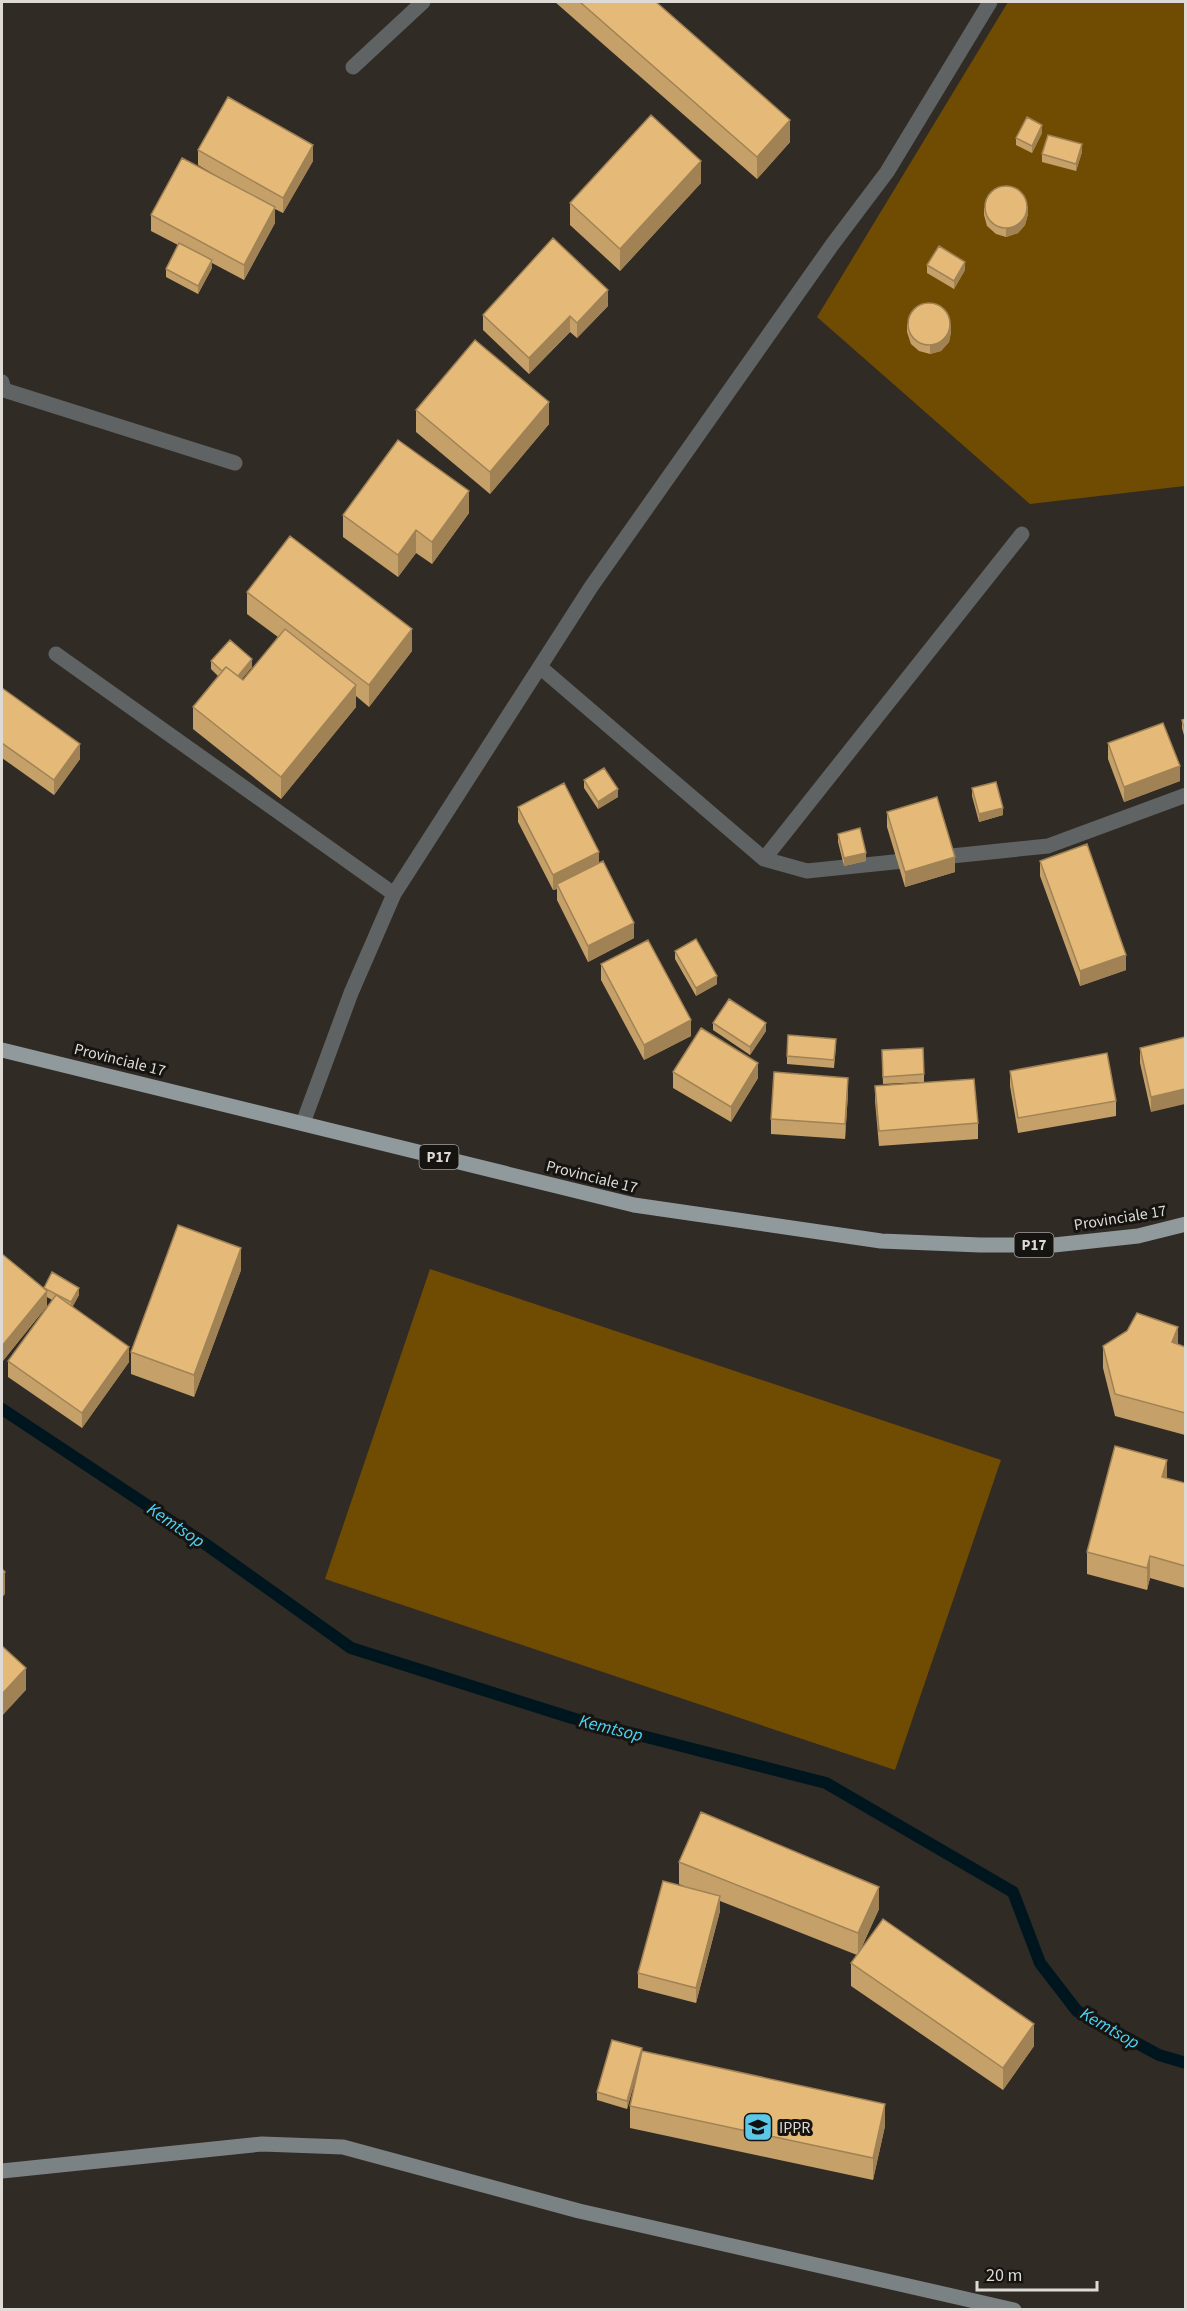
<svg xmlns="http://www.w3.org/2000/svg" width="1187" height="2311" viewBox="0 0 1187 2311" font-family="'Source Sans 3',sans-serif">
	<rect width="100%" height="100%" fill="#302b25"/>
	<path fill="#704c02" d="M 1008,2 L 1185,2 L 1185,486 L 1030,504 L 817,317 Z
		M 430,1269 L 1001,1460 L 895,1770 L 325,1579 Z"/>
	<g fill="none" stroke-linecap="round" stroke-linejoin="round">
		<path stroke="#00161e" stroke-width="12" d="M 2,1409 L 204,1543 L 351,1648 L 572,1718 L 826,1783 L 1013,1892 L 1040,1963 L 1077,2011 L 1159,2055 L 1186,2063"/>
		<path stroke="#5f6364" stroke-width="15" d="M 353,67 L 423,2
			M 2,382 L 4,390 L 235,463
			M 56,654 L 394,894
			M 540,667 L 764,859 L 807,871 L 1048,846 L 1186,795
			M 764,859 L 1022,534
			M 303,1123 L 351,993 L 394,894 L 591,587 L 832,245 L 887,172 L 990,2"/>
		<path stroke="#7b8284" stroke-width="15" d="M 2,2171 L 262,2144 L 343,2147 L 579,2211 L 1014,2310"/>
		<path stroke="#90999c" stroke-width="15" d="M 2,1050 L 634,1205 L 881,1241 L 980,1245 L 1054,1245 L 1138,1236 L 1186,1224"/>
	</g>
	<path fill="#c5a068" d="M 555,2 L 656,2 L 790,142 L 757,179 Z
		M 1042,133 L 1032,153 L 1016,145 L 1016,138 Z
		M 198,150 L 313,161 L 283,213 L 275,209 L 275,223 L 244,280 L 212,263 L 212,268 L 198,294 L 166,277 L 166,269 L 178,245 L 151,231 L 151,215 L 232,185 L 198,165 Z
		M 1082,152 L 1076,171 L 1042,162 L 1042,154 Z
		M 701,183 L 620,271 L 570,225 L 570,203 Z
		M 984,208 L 1028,214 L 1025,225 L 1018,233 L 1006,237 L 996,234 L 987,226 L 984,215 Z
		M 927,265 L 965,270 L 954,289 L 927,273 Z
		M 608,306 L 577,338 L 570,332 L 529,374 L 483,330 L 483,315 Z
		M 907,324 L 951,332 L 949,342 L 941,351 L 930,354 L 919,351 L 911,344 L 907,332 Z
		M 416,410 L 549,424 L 490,494 L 416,432 Z
		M 469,513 L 432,564 L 416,553 L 398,577 L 343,537 L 343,515 Z
		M 247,592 L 412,651 L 369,707 L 356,696 L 356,707 L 281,799 L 193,729 L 193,707 L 218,676 L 211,669 L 211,661 L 252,667 L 242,679 L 243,680 L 278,637 L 247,614 Z
		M 2,688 L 80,759 L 54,795 L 2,758 Z
		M 1185,719 L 1185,739 L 1182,728 L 1182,720 Z
		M 1108,743 L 1180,781 L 1124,802 L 1108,759 Z
		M 584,780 L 618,797 L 598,809 L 584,788 Z
		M 972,788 L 1003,815 L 979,822 L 972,796 Z
		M 518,807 L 599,863 L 634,938 L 588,962 L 557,900 L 557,889 L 553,890 L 518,822 Z
		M 887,812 L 955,872 L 905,887 L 887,827 Z
		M 838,834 L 866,861 L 844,866 L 838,842 Z
		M 1040,861 L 1126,970 L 1080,986 L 1040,876 Z
		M 675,951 L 717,984 L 696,996 L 675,959 Z
		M 601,964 L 691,1036 L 644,1060 L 601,980 Z
		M 713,1023 L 766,1031 L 750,1055 L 713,1030 Z
		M 1185,1037 L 1151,1112 L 1140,1063 L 1140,1048 Z
		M 836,1046 L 834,1068 L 787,1064 L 787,1056 Z
		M 882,1058 L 924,1074 L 924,1082 L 883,1084 Z
		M 1010,1071 L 1116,1101 L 1116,1116 L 1018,1133 L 1010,1086 Z
		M 673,1072 L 758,1078 L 731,1122 L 673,1088 Z
		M 875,1086 L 978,1123 L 978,1139 L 879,1146 L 875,1101 Z
		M 848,1093 L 845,1139 L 771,1134 L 771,1119 Z
		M 2,1254 L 44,1288 L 79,1295 L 72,1307 L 129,1362 L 82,1428 L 8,1377 L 8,1361 L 52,1300 L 47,1297 L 47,1306 L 2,1362 Z
		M 241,1270 L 194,1397 L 131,1374 L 131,1352 Z
		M 1178,1344 L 1185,1347 L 1185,1435 L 1115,1416 L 1103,1368 L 1103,1346 Z
		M 1167,1478 L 1185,1483 L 1185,1588 L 1150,1578 L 1147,1590 L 1087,1574 L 1087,1552 Z
		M 679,1862 L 879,1909 L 861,1949 L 1034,2046 L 1003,2090 L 851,1986 L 851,1963 L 857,1955 L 720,1901 L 720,1911 L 696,2003 L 638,1988 L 638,1973 L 686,1887 L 679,1884 Z
		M 642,2054 L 885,2126 L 873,2180 L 630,2128 L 630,2106 L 640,2062 L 627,2109 L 597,2100 L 597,2092 Z"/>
	<path fill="#a08255" d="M 790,120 L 790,142 L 757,179 L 757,157 Z
		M 1042,125 L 1042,133 L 1032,153 L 1032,146 Z
		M 1082,144 L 1082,152 L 1076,171 L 1076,164 Z
		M 313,145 L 313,161 L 283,213 L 283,198 Z
		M 701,161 L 701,183 L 620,271 L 620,249 Z
		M 1028,206 L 1028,214 L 1025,225 L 1018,233 L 1006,237 L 1006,229 Z
		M 275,207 L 275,223 L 244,280 L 244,265 Z
		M 212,260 L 212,268 L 198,294 L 198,286 Z
		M 965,262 L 965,270 L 954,289 L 954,281 Z
		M 608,290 L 608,306 L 577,338 L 577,323 Z
		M 570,316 L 570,332 L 529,374 L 529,358 Z
		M 951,324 L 951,332 L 949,342 L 941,351 L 930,354 L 930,346 Z
		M 549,402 L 549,424 L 490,494 L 490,472 Z
		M 469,491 L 469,513 L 432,564 L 432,542 Z
		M 416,530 L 416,553 L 398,577 L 398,555 Z
		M 412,629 L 412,651 L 369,707 L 369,685 Z
		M 252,659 L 252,667 L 233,689 L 233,681 Z
		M 356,685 L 356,707 L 281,799 L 281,777 Z
		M 80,744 L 80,759 L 54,795 L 54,780 Z
		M 1180,766 L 1180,781 L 1124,802 L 1124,787 Z
		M 618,789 L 618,797 L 598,809 L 598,802 Z
		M 1003,808 L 1003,815 L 979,822 L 979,814 Z
		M 599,852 L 599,867 L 557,884 L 557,889 L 553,890 L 553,875 Z
		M 866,853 L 866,861 L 844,866 L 844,858 Z
		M 955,857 L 955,872 L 905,887 L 905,872 Z
		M 634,923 L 634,938 L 588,962 L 588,946 Z
		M 1126,955 L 1126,970 L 1080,986 L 1080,971 Z
		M 717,976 L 717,984 L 696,996 L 696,988 Z
		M 691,1020 L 691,1036 L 644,1060 L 644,1045 Z
		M 766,1023 L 766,1031 L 750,1055 L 750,1047 Z
		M 758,1063 L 758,1078 L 731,1122 L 731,1107 Z
		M 848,1078 L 848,1093 L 845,1139 L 845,1124 Z
		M 1185,1089 L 1185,1104 L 1151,1112 L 1151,1097 Z
		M 241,1248 L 241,1270 L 194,1397 L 194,1375 Z
		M 79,1288 L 79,1295 L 71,1310 L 71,1302 Z
		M 47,1291 L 47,1306 L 2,1362 L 2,1346 Z
		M 1178,1327 L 1178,1349 L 1172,1342 Z
		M 129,1347 L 129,1362 L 82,1428 L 82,1413 Z
		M 1167,1460 L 1167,1482 L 1162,1477 Z
		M 1150,1556 L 1150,1578 L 1147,1590 L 1147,1568 Z
		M 5,1572 L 5,1594 L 2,1598 L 2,1575 Z
		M 26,1668 L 26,1690 L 2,1716 L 2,1694 Z
		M 879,1887 L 879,1909 L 858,1955 L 858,1933 Z
		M 720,1896 L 720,1911 L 696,2003 L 696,1988 Z
		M 1034,2024 L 1034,2046 L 1003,2090 L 1003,2068 Z
		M 642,2048 L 642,2056 L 627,2109 L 627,2101 Z
		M 885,2104 L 885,2126 L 873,2180 L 873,2158 Z"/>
	<path fill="#e5ba79" stroke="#a08255" stroke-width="1.5" d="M 580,2 L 656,2 L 790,120 L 757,157 Z
		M 228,97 L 313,145 L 283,198 L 198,150 Z
		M 651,115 L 701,161 L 620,249 L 570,203 Z
		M 1027,117 L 1042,125 L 1032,146 L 1016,138 Z
		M 1048,135 L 1082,144 L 1076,164 L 1042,154 Z
		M 182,158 L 275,207 L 244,265 L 151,215 Z
		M985 207a21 21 0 1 1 42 0a21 21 0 1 1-42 0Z
		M 553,238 L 608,290 L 577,323 L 570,316 L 529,358 L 483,315 Z
		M 179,243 L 212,260 L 198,286 L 166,269 Z
		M 939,246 L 965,262 L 954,281 L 927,265 Z
		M908 324a21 21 0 1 1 42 0a21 21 0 1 1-42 0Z
		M 475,340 L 549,402 L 490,472 L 416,410 Z
		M 398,440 L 469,491 L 432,542 L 416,530 L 398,555 L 343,515 Z
		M 290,536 L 412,629 L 369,685 L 247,592 Z
		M 285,629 L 356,685 L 281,777 L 193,707 L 226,667 L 243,680 Z
		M 230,640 L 252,659 L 238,676 L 226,667 L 222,671 L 211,661 Z
		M 2,688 L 80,744 L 54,780 L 2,743 Z
		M 1185,719 L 1185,731 L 1182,720 Z
		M 1163,723 L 1180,766 L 1124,787 L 1108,743 Z
		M 604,768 L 618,789 L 598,802 L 584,780 Z
		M 996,782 L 1003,808 L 979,814 L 972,788 Z
		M 564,783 L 599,852 L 553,875 L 518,807 Z
		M 937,797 L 955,857 L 905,872 L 887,812 Z
		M 860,828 L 866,853 L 844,858 L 838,834 Z
		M 1087,844 L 1126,955 L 1080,971 L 1040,861 Z
		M 603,861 L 634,923 L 588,946 L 557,884 Z
		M 696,939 L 717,976 L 696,988 L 675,951 Z
		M 648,940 L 691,1020 L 644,1045 L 601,964 Z
		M 729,999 L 766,1023 L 750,1047 L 713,1023 Z
		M 701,1028 L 758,1063 L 731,1107 L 673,1072 Z
		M 788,1035 L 836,1039 L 834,1060 L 787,1056 Z
		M 1185,1037 L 1185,1089 L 1151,1097 L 1140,1048 Z
		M 923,1048 L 924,1074 L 883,1077 L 882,1050 Z
		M 1107,1053 L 1116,1101 L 1018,1118 L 1010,1071 Z
		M 774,1072 L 848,1078 L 845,1124 L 771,1119 Z
		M 974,1079 L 978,1123 L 879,1131 L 875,1086 Z
		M 178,1225 L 241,1248 L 194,1375 L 131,1352 Z
		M 2,1254 L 47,1291 L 2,1346 Z
		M 52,1272 L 79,1288 L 71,1302 L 44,1288 Z
		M 56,1295 L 129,1347 L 82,1413 L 8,1361 Z
		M 1137,1313 L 1178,1327 L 1172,1342 L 1185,1347 L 1185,1413 L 1115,1394 L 1103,1346 L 1127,1331 Z
		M 1115,1446 L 1167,1460 L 1162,1477 L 1185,1483 L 1185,1566 L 1150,1556 L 1147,1568 L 1087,1552 Z
		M 2,1569 L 5,1572 L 2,1575 Z
		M 2,1646 L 26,1668 L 2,1694 Z
		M 701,1812 L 879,1887 L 858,1933 L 679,1862 Z
		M 663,1881 L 720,1896 L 696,1988 L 638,1973 Z
		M 883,1919 L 1034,2024 L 1003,2068 L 851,1963 Z
		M 612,2040 L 642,2048 L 627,2101 L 597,2092 Z
		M 642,2051 L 885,2104 L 873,2158 L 630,2106 Z"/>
	<defs>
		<g id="university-square" transform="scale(1.5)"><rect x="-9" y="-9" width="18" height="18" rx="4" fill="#5bc8e7" stroke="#161411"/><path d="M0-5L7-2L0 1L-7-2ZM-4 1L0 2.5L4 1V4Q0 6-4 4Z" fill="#111"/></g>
	</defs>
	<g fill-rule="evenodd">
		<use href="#university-square" x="758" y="2127"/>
	</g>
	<g text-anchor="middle" stroke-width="6" stroke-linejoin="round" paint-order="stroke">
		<g fill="#161411" stroke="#a29f9c" stroke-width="1.5">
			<rect x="419.5" y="1145" width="39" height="24" rx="4.5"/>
			<rect x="1014.5" y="1233" width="39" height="24" rx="4.5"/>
		</g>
		<g font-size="15" font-weight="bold" fill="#dedbd7">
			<text x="439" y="1162">P17</text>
			<text x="1034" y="1250">P17</text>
		</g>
		<g font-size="16" fill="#dedbd7" stroke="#161411">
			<text transform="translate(120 1059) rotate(14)" y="6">Provinciale 17</text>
			<text transform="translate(592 1176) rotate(14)" y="6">Provinciale 17</text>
			<text transform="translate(1120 1217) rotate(-9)" y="6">Provinciale 17</text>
		</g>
		<g font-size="16" fill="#dedbd7" stroke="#161411" text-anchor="start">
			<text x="779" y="2133">IPPR</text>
		</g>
		<g font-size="18" font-style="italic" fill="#4bd4f8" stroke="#161411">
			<text transform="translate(176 1525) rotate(34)" y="6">Kemtsop</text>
			<text transform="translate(611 1728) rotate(14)" y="6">Kemtsop</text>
			<text transform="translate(1110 2028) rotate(30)" y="6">Kemtsop</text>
		</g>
	</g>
	<rect width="1187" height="2311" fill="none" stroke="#dedbd7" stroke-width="6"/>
	<path d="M977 2281v9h120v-9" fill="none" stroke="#dedbd7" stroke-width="3"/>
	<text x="986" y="2281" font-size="18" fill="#dedbd7" stroke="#161411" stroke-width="4.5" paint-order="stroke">20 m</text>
</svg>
